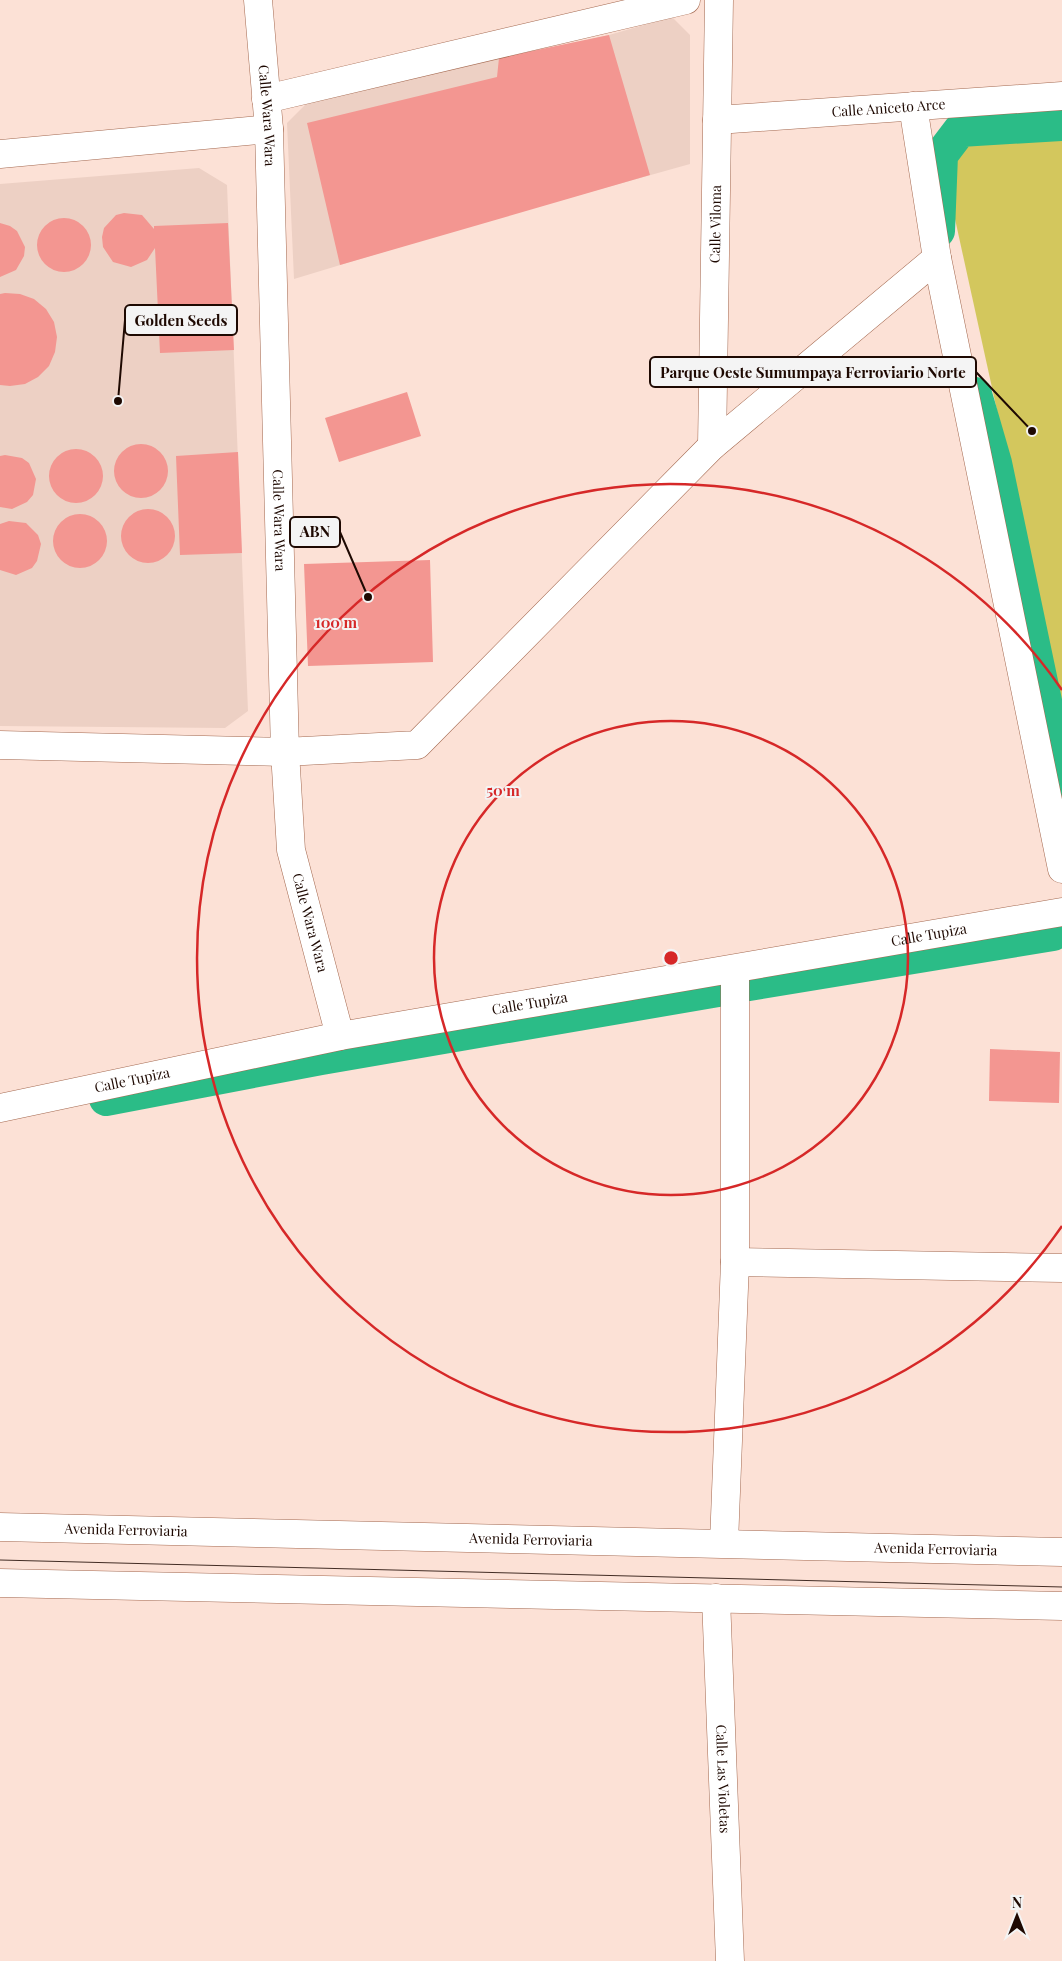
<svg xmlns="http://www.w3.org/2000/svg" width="1062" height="1961" viewBox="0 0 1062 1961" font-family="'Playfair Display',serif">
	<rect width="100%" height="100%" fill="#fce1d6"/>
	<path fill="#edd0c4" d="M 672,17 L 690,35 L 690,164 L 479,223 L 294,279 L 287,123 L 309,101 L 609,35 Z
		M 199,168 L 227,185 L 248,711 L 225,728 L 0,726 L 0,184 Z"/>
	<path fill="#d3c75d" d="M 1062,124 L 1062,707 L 941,155 L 960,130 Z"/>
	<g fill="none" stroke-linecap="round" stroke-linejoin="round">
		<path stroke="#2bbc87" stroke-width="34" d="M 938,231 L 941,155 L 960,130 L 1062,124
			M 975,394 L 995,463 L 1062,782
			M 749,984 L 1053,934
			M 106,1099 L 321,1058 L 718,990"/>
	</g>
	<path fill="#f39691" d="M 609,35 L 650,175 L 340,265 L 307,123 L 497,77 L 499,58 Z
		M 124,213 L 142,215 L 154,229 L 154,226 L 228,223 L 234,350 L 160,353 L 155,248 L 147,260 L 131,267 L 113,262 L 103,247 L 102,237 L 104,228 L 116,215 Z
		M37 245a27 27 0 1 1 54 0a27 27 0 1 1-54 0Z
		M 0,223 L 10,226 L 17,231 L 25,247 L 24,256 L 16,270 L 0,277 Z
		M 5,293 L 20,294 L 34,299 L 46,309 L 54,322 L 57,337 L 55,352 L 49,366 L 38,377 L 25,384 L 10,386 L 0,385 L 0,294 Z
		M 407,392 L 421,436 L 339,462 L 325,418 Z
		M114 471a27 27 0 1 1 54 0a27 27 0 1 1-54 0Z
		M49 476a27 27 0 1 1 54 0a27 27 0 1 1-54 0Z
		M 238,452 L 242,553 L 180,555 L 176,456 Z
		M 5,455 L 22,458 L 29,463 L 36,479 L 33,495 L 27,502 L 12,509 L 0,507 L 0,456 Z
		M121 536a27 27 0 1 1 54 0a27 27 0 1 1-54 0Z
		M53 541a27 27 0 1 1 54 0a27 27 0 1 1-54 0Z
		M 9,521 L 26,523 L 38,535 L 41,544 L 37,561 L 32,568 L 16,575 L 0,570 L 0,524 Z
		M 430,560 L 433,662 L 308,666 L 304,564 Z
		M 990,1049 L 1060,1052 L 1059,1103 L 989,1101 Z"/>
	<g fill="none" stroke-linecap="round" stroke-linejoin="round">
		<g stroke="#a46950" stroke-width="29">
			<g id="minor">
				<path id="s1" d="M 258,0 L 269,129 L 285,752 L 291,850 L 340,1036"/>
				<path d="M 266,99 L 686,0"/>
				<path d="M 913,106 L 937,258 L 1062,869"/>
				<path id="s2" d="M 717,120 L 1062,96"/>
				<path d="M 0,154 L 269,129"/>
				<path id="s3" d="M 712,446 L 719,0"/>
				<path d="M 0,745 L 285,752 L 417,745 L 712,446 L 937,258"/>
				<path id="s4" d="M 0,1108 L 340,1036 L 1062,912"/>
				<path d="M 735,1262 L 1062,1268"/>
				<path id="s5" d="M 0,1527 L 1062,1552"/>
				<path d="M 724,1543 L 735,1262 L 735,969"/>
				<path d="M 0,1583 L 1062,1606"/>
				<path id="s6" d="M 716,1598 L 730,1961"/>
			</g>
		</g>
		<use href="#minor" stroke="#fff" stroke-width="28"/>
		<path stroke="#422c24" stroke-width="1" d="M 0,1560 L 1062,1587"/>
	</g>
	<g fill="none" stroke="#d62828" stroke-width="2.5">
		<circle cx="671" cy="958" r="237"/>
		<path d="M1062 1226A474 474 0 1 1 1062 690"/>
	</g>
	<g text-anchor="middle" stroke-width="4" stroke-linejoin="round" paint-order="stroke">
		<g font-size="14" fill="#1e0902" stroke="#f4f4f4">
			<text dy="5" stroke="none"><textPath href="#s2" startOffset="172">Calle Aniceto Arce</textPath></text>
			<text dy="5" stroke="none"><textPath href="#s1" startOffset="116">Calle Wara Wara</textPath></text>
			<text dy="5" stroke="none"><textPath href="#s3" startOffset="222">Calle Viloma</textPath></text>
			<text dy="5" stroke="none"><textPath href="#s1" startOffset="521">Calle Wara Wara</textPath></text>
			<text dy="5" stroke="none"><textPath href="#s1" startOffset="926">Calle Wara Wara</textPath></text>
			<text dy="5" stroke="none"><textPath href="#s4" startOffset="945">Calle Tupiza</textPath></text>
			<text dy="5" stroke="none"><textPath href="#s4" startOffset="540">Calle Tupiza</textPath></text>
			<text dy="5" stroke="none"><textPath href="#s4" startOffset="135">Calle Tupiza</textPath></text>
			<text dy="5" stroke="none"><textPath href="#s5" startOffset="126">Avenida Ferroviaria</textPath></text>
			<text dy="5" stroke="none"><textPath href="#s5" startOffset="531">Avenida Ferroviaria</textPath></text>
			<text dy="5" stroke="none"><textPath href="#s5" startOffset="936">Avenida Ferroviaria</textPath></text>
			<text dy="5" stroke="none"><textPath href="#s6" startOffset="181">Calle Las Violetas</textPath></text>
		</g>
	</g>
	<circle cx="671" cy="958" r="8" fill="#d62828" stroke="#f4f4f4" stroke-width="2.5"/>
	<g font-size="15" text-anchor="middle" font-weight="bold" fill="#d62828" stroke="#f4f4f4" stroke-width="4" stroke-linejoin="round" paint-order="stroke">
		<text x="336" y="628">100 m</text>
		<text x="503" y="796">50 m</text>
	</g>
	<path fill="none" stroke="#1e0902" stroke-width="2" d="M118 401L125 320M1032 431L976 372M368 597L340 532"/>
	<g fill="#1e0902" stroke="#f4f4f4" stroke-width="2">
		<circle cx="118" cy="401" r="5"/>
		<circle cx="1032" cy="431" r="5"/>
		<circle cx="368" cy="597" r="5"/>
	</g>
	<g fill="#f4f4f4" stroke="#1e0902" stroke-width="2">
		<rect x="125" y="305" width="112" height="30" rx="5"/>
		<rect x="650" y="357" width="326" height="30" rx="5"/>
		<rect x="290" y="517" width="50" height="30" rx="5"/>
	</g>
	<g font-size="15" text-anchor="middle" font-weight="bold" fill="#1e0902">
		<text x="181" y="326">Golden Seeds</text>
		<text x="813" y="378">Parque Oeste Sumumpaya Ferroviario Norte</text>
		<text x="315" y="537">ABN</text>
	</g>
	<g transform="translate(1017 1916)" stroke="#f4f4f4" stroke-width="4" paint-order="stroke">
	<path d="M0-4L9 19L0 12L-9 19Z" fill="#1e0902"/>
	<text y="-8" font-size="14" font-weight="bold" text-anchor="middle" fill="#1e0902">N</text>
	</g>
</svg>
